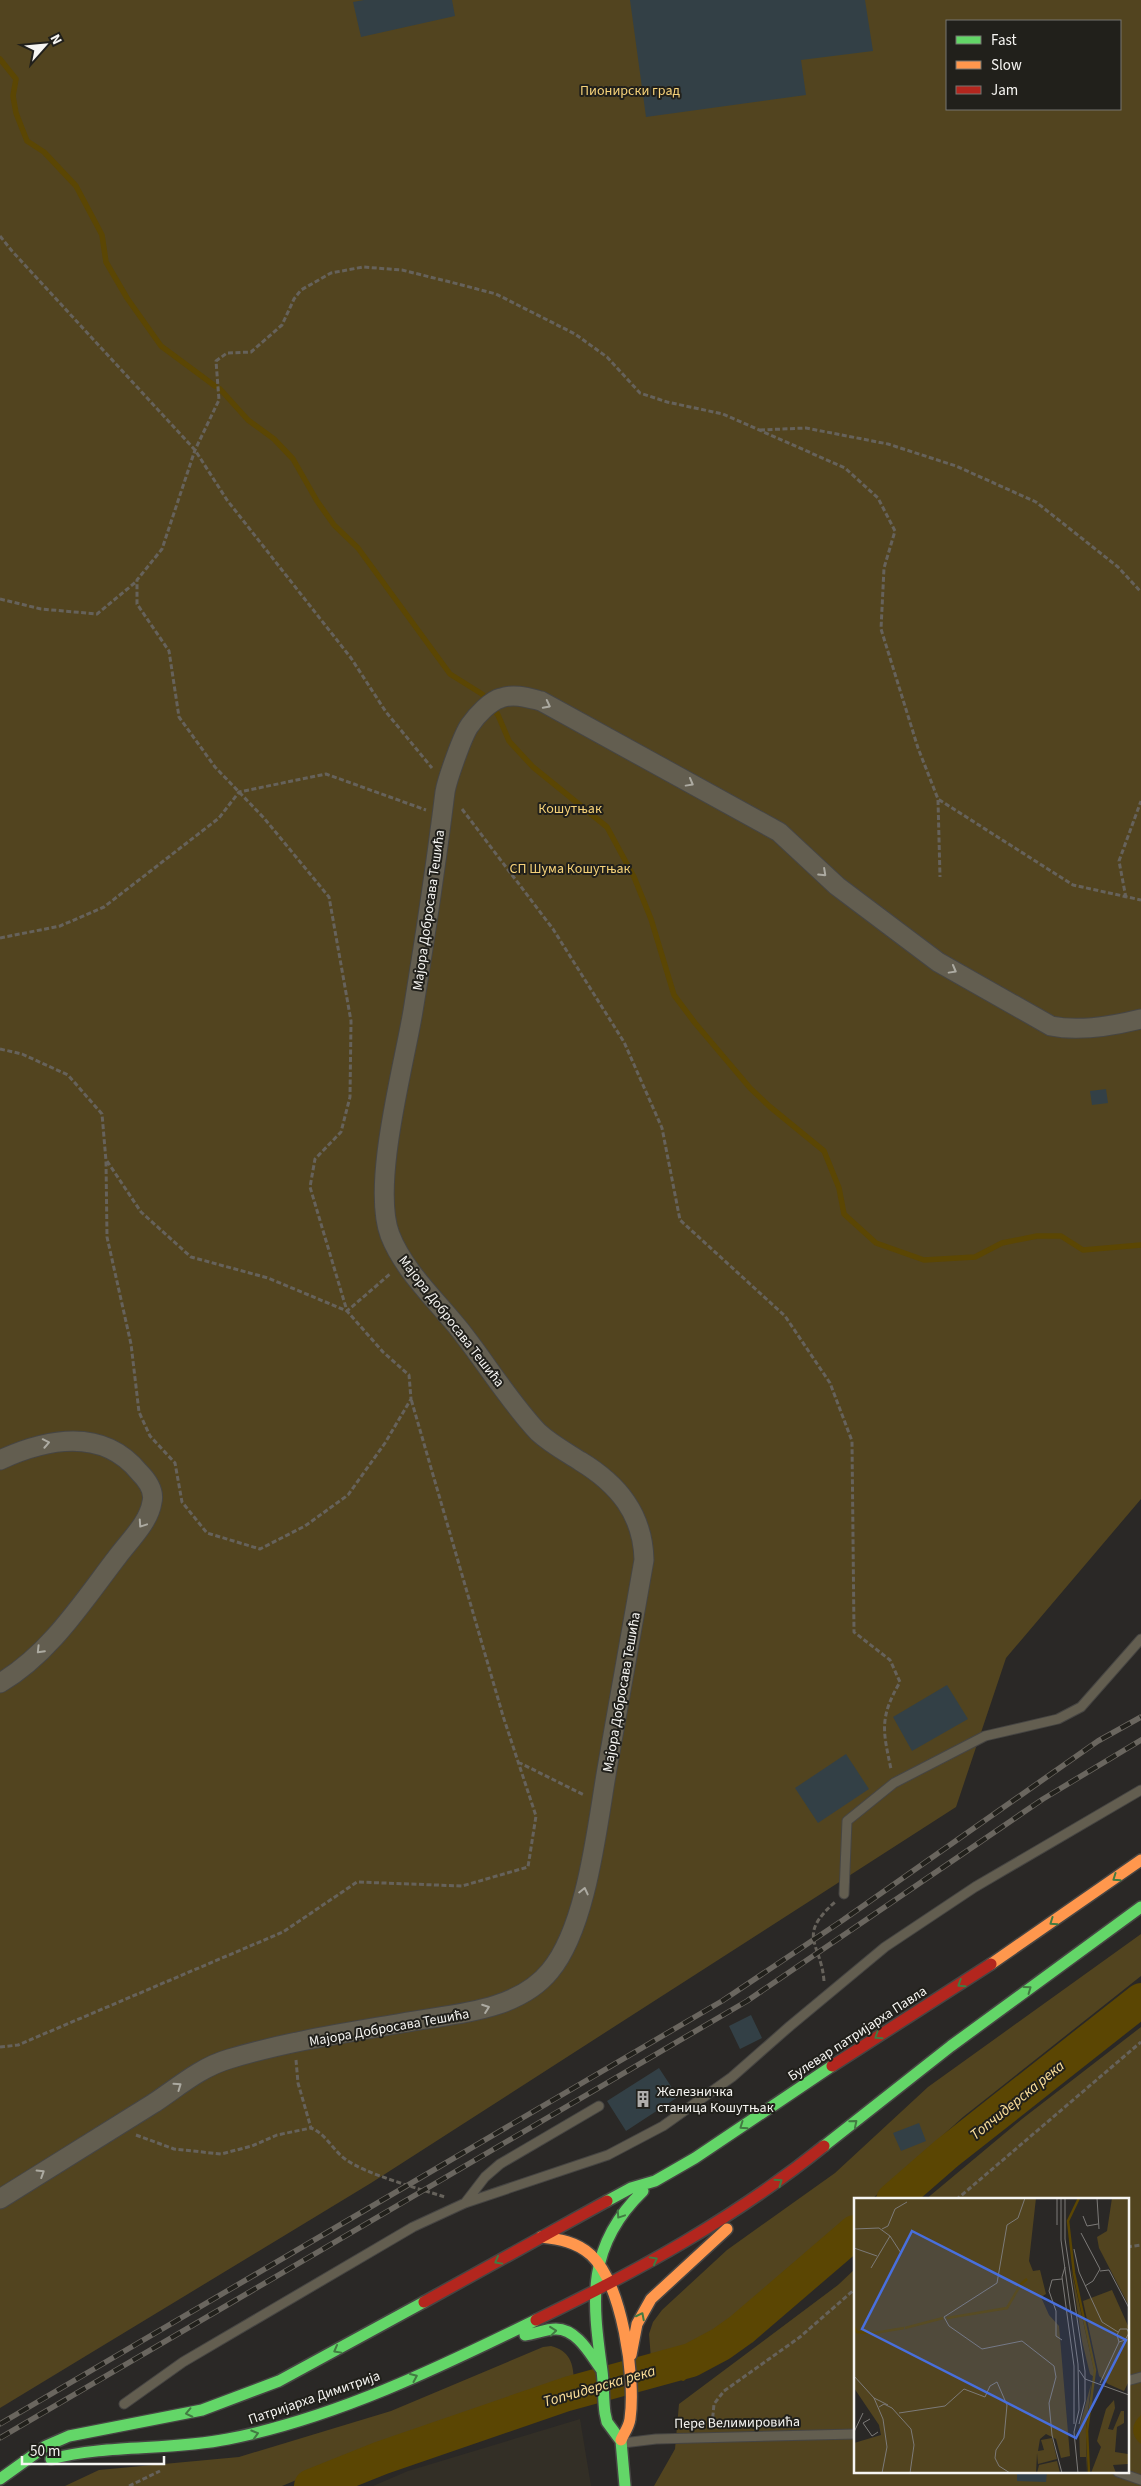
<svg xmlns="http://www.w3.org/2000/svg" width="1141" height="2486" viewBox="0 0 1141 2486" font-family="'Source Sans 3',sans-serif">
	<rect width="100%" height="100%" fill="#2a2826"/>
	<path fill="#332f26" d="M 580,2419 L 591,2486 L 373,2486 L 408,2471 Z"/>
	<path fill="#52441f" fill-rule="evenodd" d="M 0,0 L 1141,0 L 1141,1499 L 1006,1658 L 956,1807 L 371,2183 L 0,2408 ZM 947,21 L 1120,21 L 1120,109 L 947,109 Z
		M 1141,1934 L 1141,1976 L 963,2117 L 871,2200 L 855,2200 L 855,2215 L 769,2294 L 720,2333 L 702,2343 L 651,2359 L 649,2334 L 653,2322 L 662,2310 L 727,2250 L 835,2173 L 928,2087 Z
		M 1141,2027 L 1141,2486 L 654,2486 L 675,2449 L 679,2404 L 838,2285 L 855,2269 L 855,2472 L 1127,2472 L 1127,2200 L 925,2200 L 1022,2119 Z
		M 551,2346 C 570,2351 573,2363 574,2380 L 407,2434 L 282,2486 L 65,2486 L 99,2470 L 239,2457 L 391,2411 L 543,2347 Z"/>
	<path fill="#5b4603" d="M 1141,2415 L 1141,2444 C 1130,2435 1131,2424 1141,2415 Z"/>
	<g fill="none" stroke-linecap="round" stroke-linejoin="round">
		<path stroke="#5b4603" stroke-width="5.5" d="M 0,59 L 16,79 L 13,96 L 16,113 L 27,141 L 44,152 L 76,186 L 102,235 L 106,262 L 127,298 L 161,346 L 215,386
			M 220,389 L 248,420 L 274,439 L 293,459 L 317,501 L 334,525 L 358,548 L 450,674 L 482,694 L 498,715 L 509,741 L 533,767 L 607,827 L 634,877 L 651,919 L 674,995 L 695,1023 L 750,1088 L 769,1106 L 824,1151 L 839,1188 L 844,1214 L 876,1243 L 924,1260 L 975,1257 L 1002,1243 L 1037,1236 L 1061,1236 L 1083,1250 L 1141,1245
			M 683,2378 L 710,2350"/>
		<path stroke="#5b4603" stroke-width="34" d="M 893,2200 L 947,2153 L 1141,2000
			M 311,2486 L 381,2458 L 567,2394 L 691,2360 L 721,2344 L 742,2329 L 855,2232"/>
	</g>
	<path fill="#334046" d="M 364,0 L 452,0 L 455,16 L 361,37 L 353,2 Z
		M 630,0 L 865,0 L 873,51 L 801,60 L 806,95 L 646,117 Z
		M 1106,1089 L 1108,1103 L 1092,1105 L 1090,1091 Z
		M 947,1685 L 968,1719 L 912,1751 L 893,1717 Z
		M 846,1754 L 869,1789 L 818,1823 L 795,1788 Z
		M 751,2015 L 762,2038 L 740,2049 L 729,2026 Z
		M 659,2068 L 678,2097 L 626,2131 L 607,2101 Z
		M 919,2123 L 926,2141 L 901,2151 L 893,2133 Z
		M 1017,2472 L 1047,2472 L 1046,2482 L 1017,2481 Z"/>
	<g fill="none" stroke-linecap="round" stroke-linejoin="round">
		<g stroke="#464543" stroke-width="11">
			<path id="lane" d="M 844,1894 L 847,1821 L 894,1783 L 985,1736 L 1058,1719 L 1081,1707 L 1141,1639
				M 465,2203 L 485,2177 L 500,2164 L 599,2106
				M 1127,2381 L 1141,2377
				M 124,2404 L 183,2362 L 413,2227 L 465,2203 L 608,2155 L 663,2126 L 732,2077 L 790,2026 L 885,1947 L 975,1887 L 1141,1790
				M 623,2443 L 656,2439 L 855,2434
				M 1118,2472 L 1141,2480"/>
		</g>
		<g stroke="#464543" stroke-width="21">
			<path id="street" d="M 0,1460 C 46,1439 102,1427 139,1472 C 147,1480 155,1490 152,1502 C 149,1522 130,1540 118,1556 C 84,1600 50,1654 0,1683
				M 0,2199 C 51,2167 102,2135 154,2103 C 178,2087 201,2067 229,2059 C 285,2042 344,2033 402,2023 C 449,2014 516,2013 550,1971 C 587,1927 597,1826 607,1769 C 620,1699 632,1629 644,1560 C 643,1514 618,1484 580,1461 C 566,1452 551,1444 538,1432 C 509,1401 486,1363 460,1330 C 436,1300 404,1271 390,1235 C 371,1185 404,1066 413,1011 C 425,938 436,865 445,792 C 447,780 463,734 470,725 C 477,715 490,701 501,698 C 514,693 529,698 541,701 L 779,832 L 837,886 L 938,962 L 1051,1026 C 1080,1032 1113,1026 1141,1019"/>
		</g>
		<g stroke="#464543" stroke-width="14">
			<path id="fast" d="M 824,2146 L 951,2046 L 1141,1907
				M 607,2201 L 631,2188 L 655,2181 L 695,2158 L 832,2066
				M 525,2335 C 535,2334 545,2329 556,2329 C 577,2329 590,2354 601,2369
				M 51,2459 C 109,2444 169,2451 228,2439 C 335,2418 438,2368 536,2320
				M 0,2479 L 46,2446 L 69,2436 L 202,2410 L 279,2381 L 424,2302
				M 625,2486 L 621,2441 L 607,2422 L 605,2413 C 603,2399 604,2385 602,2371 C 592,2299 586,2246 643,2191"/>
		</g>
		<g stroke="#464543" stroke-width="14">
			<path id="slow" d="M 991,1964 L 1141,1860
				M 541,2237 C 559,2239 577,2242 591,2255 C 622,2284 636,2377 630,2419 C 629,2427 624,2433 621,2440
				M 631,2355 L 637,2324 L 651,2299 L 727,2229"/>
		</g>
		<g stroke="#464543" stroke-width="14">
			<path id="jam" d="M 832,2066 L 991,1964
				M 424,2302 L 607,2201
				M 536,2320 C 638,2271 736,2217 824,2146"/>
		</g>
		<path stroke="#66625b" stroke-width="3" stroke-dasharray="5 2.5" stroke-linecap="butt" d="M 0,236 L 12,251 L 195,450 L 227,500 L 351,658 L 386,712 L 432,768
			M 760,430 L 806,428 L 888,444 L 956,466 L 1036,502 L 1118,567 L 1141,592
			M 0,599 L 41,609 L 97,614 L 137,581
			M 938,800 L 940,877
			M 462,809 L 553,929 L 624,1042 L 662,1128 L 680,1220 L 785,1316 L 830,1383 L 852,1441 L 854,1632 L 890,1660 L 900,1682 C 879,1718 883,1731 891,1769
			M 1126,898 L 1119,861 L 1141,801
			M 0,938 L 60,926 L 104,907 L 219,818 L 239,792 L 326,774 L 426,810
			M 0,1049 L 22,1054 L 68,1075 L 102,1114 L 106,1161 L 107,1237 L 131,1344 L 139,1412 L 150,1436 L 175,1463 L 182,1502 L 207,1533 L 260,1549 L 305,1526 L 348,1495 L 385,1443 L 411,1399 L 409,1375 L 383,1352 L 347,1311 L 310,1187 L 315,1159 L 341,1132 L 350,1097 L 351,1021 L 329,897 L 264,818 L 215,767 L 179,717 L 169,651 L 137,604 L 137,580 L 162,549 L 195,450 L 219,400 L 216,361 L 227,353 L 251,352 L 282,325 L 294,299 L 301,290 L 331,273 L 363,267 L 402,270 L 458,284 L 496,294 L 575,334 L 607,357 L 640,393 L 667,402 L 723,414 L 845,468 L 878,498 L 895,531 L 884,568 L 881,629 L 918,748 L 938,799 L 1073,885 L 1141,900
			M 107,1161 L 141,1212 L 191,1257 L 268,1278 L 347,1311 L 390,1274
			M 518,1762 L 584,1795
			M 824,1981 C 821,1942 796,1937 835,1902
			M 0,2047 L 18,2045 L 283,1932 L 357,1882 L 462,1886 L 528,1867 L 536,1816 L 503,1716 L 411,1399
			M 296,2060 L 298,2083 L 311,2128 C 326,2134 332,2149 345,2159 C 365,2174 420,2189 445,2197
			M 136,2135 L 174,2149 L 221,2154 L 252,2146 L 277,2135 L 311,2128
			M 956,2200 L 1141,2042
			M 1127,2247 L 1141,2245
			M 712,2425 L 714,2404 L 724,2391 L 800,2337 L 855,2289
			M 129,2486 L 160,2471"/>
		<use href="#lane" stroke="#635e50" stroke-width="9"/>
		<use href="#street" stroke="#635e50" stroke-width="19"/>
		<use href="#fast" stroke="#63d668" stroke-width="11"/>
		<use href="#slow" stroke="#ff974d" stroke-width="11"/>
		<use href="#jam" stroke="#b3261e" stroke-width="11"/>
		<g stroke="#6a665f" stroke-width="5.5">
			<path id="rail" d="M 0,2424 L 722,2001 L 843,1920 L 1098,1741 L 1141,1717
				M 0,2438 L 747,2001 L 1043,1799 L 1141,1740"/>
		</g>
		<use href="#rail" stroke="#21201b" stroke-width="4" stroke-dasharray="11" stroke-linecap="butt"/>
	</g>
	<defs><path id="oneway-chevron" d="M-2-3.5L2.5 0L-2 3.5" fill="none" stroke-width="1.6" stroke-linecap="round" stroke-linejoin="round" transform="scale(1.25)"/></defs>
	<g stroke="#acaaa1">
		<use href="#oneway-chevron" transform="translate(547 705) rotate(27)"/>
		<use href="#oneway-chevron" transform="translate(690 783) rotate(29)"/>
		<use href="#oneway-chevron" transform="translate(823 873) rotate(43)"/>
		<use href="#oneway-chevron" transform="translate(953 970) rotate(29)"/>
		<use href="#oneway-chevron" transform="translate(46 1443) rotate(-11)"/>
		<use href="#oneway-chevron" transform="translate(142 1524) rotate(124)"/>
		<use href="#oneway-chevron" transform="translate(40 1650) rotate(134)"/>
		<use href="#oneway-chevron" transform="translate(584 1891) rotate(-77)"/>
		<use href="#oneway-chevron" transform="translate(486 2008) rotate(-20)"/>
		<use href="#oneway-chevron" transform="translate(178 2086) rotate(-35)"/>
		<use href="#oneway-chevron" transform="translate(41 2173) rotate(-32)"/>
	</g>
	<g stroke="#427b42">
		<use href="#oneway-chevron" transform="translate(1116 1878) rotate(145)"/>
		<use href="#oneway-chevron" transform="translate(1053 1922) rotate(145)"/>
		<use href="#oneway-chevron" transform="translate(961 1984) rotate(147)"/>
		<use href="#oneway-chevron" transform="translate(1028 1989) rotate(-36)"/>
		<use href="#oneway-chevron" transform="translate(878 2036) rotate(147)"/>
		<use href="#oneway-chevron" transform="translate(854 2123) rotate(-40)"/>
		<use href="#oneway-chevron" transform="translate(743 2126) rotate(145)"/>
		<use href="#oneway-chevron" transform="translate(779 2182) rotate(-35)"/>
		<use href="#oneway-chevron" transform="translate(620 2215) rotate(124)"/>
		<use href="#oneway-chevron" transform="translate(654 2260) rotate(-29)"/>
		<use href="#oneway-chevron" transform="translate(498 2261) rotate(151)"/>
		<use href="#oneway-chevron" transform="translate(641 2316) rotate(-63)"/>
		<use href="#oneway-chevron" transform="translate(553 2331) rotate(-6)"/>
		<use href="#oneway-chevron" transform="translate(337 2350) rotate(151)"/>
		<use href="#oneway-chevron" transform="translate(414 2377) rotate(-24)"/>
		<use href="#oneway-chevron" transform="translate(189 2413) rotate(168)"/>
		<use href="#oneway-chevron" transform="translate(255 2434) rotate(-17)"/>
	</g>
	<defs>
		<g id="building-bare" transform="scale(1.35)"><path d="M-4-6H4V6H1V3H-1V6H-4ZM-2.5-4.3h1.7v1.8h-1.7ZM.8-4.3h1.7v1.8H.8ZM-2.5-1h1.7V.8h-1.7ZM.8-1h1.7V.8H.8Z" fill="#afadab" stroke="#21201b" stroke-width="2.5" paint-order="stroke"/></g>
	</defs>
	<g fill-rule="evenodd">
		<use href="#building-bare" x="643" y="2099"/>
	</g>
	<g text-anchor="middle" stroke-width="4" stroke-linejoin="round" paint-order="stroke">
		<g font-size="14" fill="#f6d279" stroke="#21201b">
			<text x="630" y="95">Пионирски град</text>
			<text x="570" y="813">Кошутњак</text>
			<text x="570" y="873">СП Шума Кошутњак</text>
		</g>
		<g font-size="14" fill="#f6f5f2" stroke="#21201b">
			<text transform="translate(428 910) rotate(-82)" y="5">Мајора Добросава Тешића</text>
			<text transform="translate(452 1321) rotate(52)" y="5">Мајора Добросава Тешића</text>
			<text transform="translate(621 1692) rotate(-80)" y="5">Мајора Добросава Тешића</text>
			<text transform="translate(389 2027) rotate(-10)" y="5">Мајора Добросава Тешића</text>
			<text transform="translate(857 2033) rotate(-33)" y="5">Булевар патријарха Павла</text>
			<text transform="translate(314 2397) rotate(-19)" y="5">Патријарха Димитрија</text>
			<text transform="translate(737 2422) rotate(-1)" y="5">Пере Велимировића</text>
		</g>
		<g font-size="14" fill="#f6f5f2" stroke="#21201b" text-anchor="start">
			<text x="657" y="2096">Железничка<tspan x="657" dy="16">станица Кошутњак</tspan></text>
		</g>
		<g font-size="15" font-style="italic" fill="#fde09b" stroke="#21201b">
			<text transform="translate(1017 2100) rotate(-39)" y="5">Топчидерска река</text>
			<text transform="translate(599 2386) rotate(-16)" y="5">Топчидерска река</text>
		</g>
	</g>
	<g transform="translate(854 2198)">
		<rect width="275" height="275" fill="#2a2826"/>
		<path d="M 0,0 L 182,0 L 175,63 L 179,73 L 186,72 L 192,96 L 187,99 L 195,117 L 205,128 L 216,258 L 207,260 L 202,241 L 192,236 L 186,241 L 184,253 L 190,252 L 187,242 L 198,240 L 203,261 L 184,266 L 183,255 L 182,275 L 0,275 L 0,245 L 27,237 L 25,227 L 0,190 ZM 258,0 L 275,0 L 275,108 L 245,50 L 243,39 L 253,33 ZM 217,70 L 240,172 L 240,179 L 236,176 L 228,143 ZM 258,92 L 275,130 L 275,183 L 270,193 L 254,186 L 245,178 L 229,103 ZM 237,186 L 232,231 L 233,275 L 232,259 L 226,259 L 225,231 ZM 260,202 L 261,210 L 254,231 L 259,232 L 267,213 L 270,213 L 270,225 L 263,229 L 261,254 L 274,256 L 274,266 L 259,267 L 262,275 L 237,275 L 247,249 L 243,243 L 252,211 ZM 203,263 L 206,275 L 183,275 L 185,267 Z" fill="#52441f"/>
		<path fill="none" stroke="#5b4603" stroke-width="2.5" d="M 225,0 L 214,23 L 220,75 L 241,172 L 233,233 L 235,275M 93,120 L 153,110 L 167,86 L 173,81M 0,129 L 3,134 L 21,135 L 50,130M 51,130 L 89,120"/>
		<path fill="none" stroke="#7c7a78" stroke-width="1" d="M 171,0 L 164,20 L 153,27 L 143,85 L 90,119 L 95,128 L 128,151 L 168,143 L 200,168 L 202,179 L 195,205 L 198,237 L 208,275M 203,0 L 203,27M 207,0 L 207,42 L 224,166 L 225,212 L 220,234 L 224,275M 211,0 L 211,41 L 231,173 L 231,203 L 225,226M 243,0 L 245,31M 229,18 L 233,28 L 244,26M 0,31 L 25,30 L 36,38 L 17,70M 28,31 L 34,28 L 41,11 L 53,4M 227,35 L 246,71 L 239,83 L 231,88M 36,38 L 47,55M 0,50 L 23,58M 220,51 L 225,74 L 248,124 L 264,134M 211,69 L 208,79 L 220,168 L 220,226M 246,73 L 255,72 L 275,110M 208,142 L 202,138 L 202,113 L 195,93 L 198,82 L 208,81M 225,172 L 231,181 L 275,197M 0,178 L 20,200 L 29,221 L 33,249 L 28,275M 246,185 L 265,144 L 263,137 L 266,131 L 273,131 L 275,135 L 271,142 L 265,144M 20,200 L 34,207M 25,209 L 30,206 L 38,210 L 57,231 L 60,247 L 56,275M 45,215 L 91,208 L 110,191 L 131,199 L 136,188 L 143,184 L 153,207 L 150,240 L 142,252 L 141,260 L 145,268 L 156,275M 16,221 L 9,225 L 18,238 L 24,234M 0,234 L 9,215"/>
		<path fill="#486fdd" fill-opacity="0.15" stroke="#486fdd" stroke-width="2.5" d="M 58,33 L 272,142 L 222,240 L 8,131 Z"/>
		<rect width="275" height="275" fill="none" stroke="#f6f5f2" stroke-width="2.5"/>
	</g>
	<rect x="946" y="20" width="175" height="90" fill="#21201b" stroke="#767571"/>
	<rect x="956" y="36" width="25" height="8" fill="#63d668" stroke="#767571"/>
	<text x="991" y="45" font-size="15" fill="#f6f5f2">Fast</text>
	<rect x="956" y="61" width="25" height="8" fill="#ff974d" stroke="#767571"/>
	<text x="991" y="70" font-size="15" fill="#f6f5f2">Slow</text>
	<rect x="956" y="86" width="25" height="8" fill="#b3261e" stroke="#767571"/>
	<text x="991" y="95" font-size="15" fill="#f6f5f2">Jam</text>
	<g transform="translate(45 45) rotate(63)" stroke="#21201b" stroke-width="4" paint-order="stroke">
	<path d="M0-4L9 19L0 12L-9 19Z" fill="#f6f5f2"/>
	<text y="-8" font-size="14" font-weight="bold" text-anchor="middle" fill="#f6f5f2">N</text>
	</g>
	<path d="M22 2456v8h142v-8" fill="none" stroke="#f6f5f2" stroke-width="2.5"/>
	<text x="30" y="2456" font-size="15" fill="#f6f5f2" stroke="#21201b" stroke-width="4" paint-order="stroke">50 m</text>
</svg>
